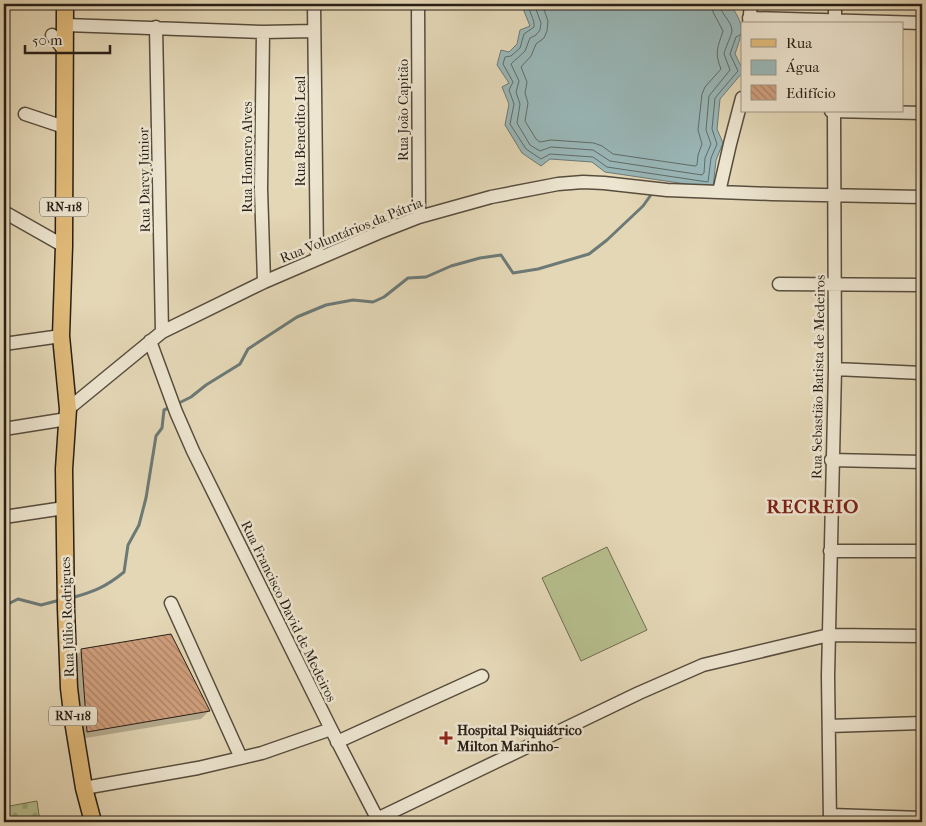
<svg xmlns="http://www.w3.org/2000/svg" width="926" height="826" viewBox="0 0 926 826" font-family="'IM FELL French Canon',serif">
	<defs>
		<pattern id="cemetery-stones" width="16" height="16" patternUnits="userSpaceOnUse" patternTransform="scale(1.25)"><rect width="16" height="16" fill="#b6be8d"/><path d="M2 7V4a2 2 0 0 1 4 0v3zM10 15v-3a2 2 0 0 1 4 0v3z" fill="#9ca379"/></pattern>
		<pattern id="building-back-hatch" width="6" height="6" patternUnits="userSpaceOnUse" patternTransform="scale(1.25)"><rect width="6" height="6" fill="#d09f7d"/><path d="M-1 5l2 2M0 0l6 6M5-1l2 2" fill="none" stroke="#a98165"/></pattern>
	</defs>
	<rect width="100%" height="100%" fill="#e4d7b6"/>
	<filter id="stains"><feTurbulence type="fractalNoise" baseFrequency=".004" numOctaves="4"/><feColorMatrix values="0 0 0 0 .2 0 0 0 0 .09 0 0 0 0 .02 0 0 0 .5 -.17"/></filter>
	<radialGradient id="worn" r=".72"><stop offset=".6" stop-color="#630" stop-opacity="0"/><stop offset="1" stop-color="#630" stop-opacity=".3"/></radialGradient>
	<path fill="url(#cemetery-stones)" stroke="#6f6e52" d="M 37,801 L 40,822 L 4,822 L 4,807 Z"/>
	<path fill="#b6be8d" stroke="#6f6e52" d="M 607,547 L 647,630 L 581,661 L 542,578 Z"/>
	<path fill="#99b7b8" stroke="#6c7a77" d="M 523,4 L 730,4 C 745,26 743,30 735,54 L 742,68 L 742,73 L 720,99 L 717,129 L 723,143 L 716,160 L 713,188 L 605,172 L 592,162 L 550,159 L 541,166 L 522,153 L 505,125 L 509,104 L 502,87 L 509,83 L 497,65 L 501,50 L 509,52 L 517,44 L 520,30 L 530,26 L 524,11 Z"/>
	<path fill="#0003" d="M 82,650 L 209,711 L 201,719 L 80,739 L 74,658 Z"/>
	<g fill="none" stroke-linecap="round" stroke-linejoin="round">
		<path stroke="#606b67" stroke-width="1" d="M 528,4 C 529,12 535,20 534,27 L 524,34 L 520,48 L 511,56 L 505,57 L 503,64 L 513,82 L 509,90 L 514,104 L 510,124 L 526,149 L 541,159 L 550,154 L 593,157 L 607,167 L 708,182 L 711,158 L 717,144 L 712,129 L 715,98 L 738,71 L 730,54 L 736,37 L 742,34
			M 534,4 L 541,23 L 540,30 L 536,35 L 530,38 L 525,51 L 511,64 L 519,81 L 516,92 L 520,104 L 517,123 L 530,145 L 540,151 L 551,147 L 593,150 L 610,161 L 702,175 L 704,173 L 705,158 L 711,144 L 706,130 L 709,96 L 730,70 L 724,54 C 725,48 732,35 732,30 C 731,20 720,14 720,4
			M 542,4 L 548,21 L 547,31 L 544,38 L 536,44 L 531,56 L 521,67 L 527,82 L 525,93 L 528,103 L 525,121 L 536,139 L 540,142 L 551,140 L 594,143 L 602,146 L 613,154 L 695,166 L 697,165 L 698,155 L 702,144 L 698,130 L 702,94 L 705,87 L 721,69 C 714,52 718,47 723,31 L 713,12 L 712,4"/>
		<path stroke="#6c7a77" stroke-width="3" d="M 177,404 L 191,397 L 206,385 L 240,364 L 248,349 L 297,317 L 326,305 L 353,300 L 373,302 L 384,297 L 408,278 L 426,277 L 451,266 L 480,258 L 501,255 L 513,273 L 538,269 L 589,254 L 607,240 L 643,206 L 653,192
			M 71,598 C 93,592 106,587 124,572 L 128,545 L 139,525 L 146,498 L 156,436 L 162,428 L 164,410 L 171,407
			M 4,606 L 18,599 L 41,605 L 60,600"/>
	</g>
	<path fill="url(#building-back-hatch)" stroke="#281f16" d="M 171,634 L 210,711 L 87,732 L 81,649 Z"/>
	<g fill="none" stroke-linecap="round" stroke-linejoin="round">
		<g stroke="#574d3e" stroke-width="15">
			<path id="minor" d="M 314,4 L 317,259
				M 418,4 L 419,217
				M 835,4 L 835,24
				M 749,18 L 922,23
				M 749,24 L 751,4
				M 66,25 L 263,32 L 314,31
				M 156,27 L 162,332
				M 263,32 L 261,189 L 264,282
				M 52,35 L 64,50
				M 831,111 L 922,113
				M 25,114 L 64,127
				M 719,192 L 730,144 L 742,98
				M 4,212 L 64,246
				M 779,284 L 922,285
				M 150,341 L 176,412 L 193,451 L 331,729 L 379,822
				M 4,344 L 61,336
				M 835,369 L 922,373
				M 68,409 L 162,332 L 264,282 L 378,233 L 419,217 L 491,197 L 558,184 L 583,182 L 604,183 L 667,190 L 772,194 L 922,197
				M 4,429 L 67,419
				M 831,460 L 922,462
				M 4,517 L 64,508
				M 830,551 L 922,551
				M 171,603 L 241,758
				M 829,726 L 922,723
				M 337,742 L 482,676
				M 84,788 L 198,768 L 262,753 L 331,729
				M 831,815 L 922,818
				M 377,819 L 639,693 L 703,665 L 829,635 L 922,636
				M 830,822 L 828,676 L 835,369 L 834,111"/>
		</g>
		<g stroke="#281f16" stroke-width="19">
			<path id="major" d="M 65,4 L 64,246 L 61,336 L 68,409 L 64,469 L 66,609 L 69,688 L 73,721 L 84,788 L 93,822"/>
		</g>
		<use href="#minor" stroke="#ede5d0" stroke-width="12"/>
		<use href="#major" stroke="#e2bc7b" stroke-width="16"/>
	</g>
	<path fill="#8f2418" stroke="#ede5d0" stroke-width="2" d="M443.5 730.5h5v5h5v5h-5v5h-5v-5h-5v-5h5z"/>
	<g text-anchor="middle" stroke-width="5" stroke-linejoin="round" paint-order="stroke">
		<g fill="#ede5d0" stroke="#635a4e" stroke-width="1">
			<rect x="40" y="197.5" width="48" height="19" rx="4"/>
			<rect x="49" y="706.5" width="48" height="19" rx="4"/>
		</g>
		<g font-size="12" font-weight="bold" fill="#281f16">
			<text x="64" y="211">RN-118</text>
			<text x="73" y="720">RN-118</text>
		</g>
		<g font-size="14" fill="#281f16" stroke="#ede5d0">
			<text transform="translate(403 110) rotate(-90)" y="5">Rua João Capitão</text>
			<text transform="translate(300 131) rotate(-90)" y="5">Rua Benedito Leal</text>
			<text transform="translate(247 157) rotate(-90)" y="5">Rua Homero Alves</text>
			<text transform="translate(144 180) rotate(-91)" y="5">Rua Darcy Júnior</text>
			<text transform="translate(351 230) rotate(-22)" y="5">Rua Voluntários da Pátria</text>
			<text transform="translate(818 377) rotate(-89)" y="5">Rua Sebastião Batista de Medeiros</text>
			<text transform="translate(289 611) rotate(64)" y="5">Rua Francisco David de Medeiros</text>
			<text transform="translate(67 617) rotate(-92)" y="5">Rua Júlio Rodrigues</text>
		</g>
		<g font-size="14" font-weight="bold" fill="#281f16" stroke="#ede5d0" text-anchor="start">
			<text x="457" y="735">Hospital Psiquiátrico<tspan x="457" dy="16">Milton Marinho-</tspan></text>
		</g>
		<g font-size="19" font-weight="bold" letter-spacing="1" fill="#7a1f14" stroke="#ede5d0">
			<text x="813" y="513">RECREIO</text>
		</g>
	</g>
	<rect width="926" height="826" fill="none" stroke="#e4d7b6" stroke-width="20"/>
	<rect x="5" y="5" width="916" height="816" fill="none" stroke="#281f16" stroke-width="2.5"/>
	<rect x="10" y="10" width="906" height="806" fill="none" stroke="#281f16"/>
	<rect x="741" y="22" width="162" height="90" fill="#ede5d0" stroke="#9e9686"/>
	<rect x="751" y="39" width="25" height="8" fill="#e2bc7b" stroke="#9e9686"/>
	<text x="786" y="48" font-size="15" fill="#281f16">Rua</text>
	<rect x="751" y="60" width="25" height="15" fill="#99b7b8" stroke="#9e9686"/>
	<text x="786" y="72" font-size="15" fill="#281f16">Água</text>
	<rect x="751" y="85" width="25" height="15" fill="url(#building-back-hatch)" stroke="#9e9686"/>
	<text x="786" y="98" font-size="15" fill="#281f16">Edifício</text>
	<path d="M25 45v8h85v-8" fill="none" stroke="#281f16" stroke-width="2.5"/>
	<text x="32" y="45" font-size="15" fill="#281f16" stroke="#ede5d0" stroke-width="4" paint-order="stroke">50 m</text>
	<rect width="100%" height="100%" filter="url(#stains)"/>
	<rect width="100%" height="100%" fill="url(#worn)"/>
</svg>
